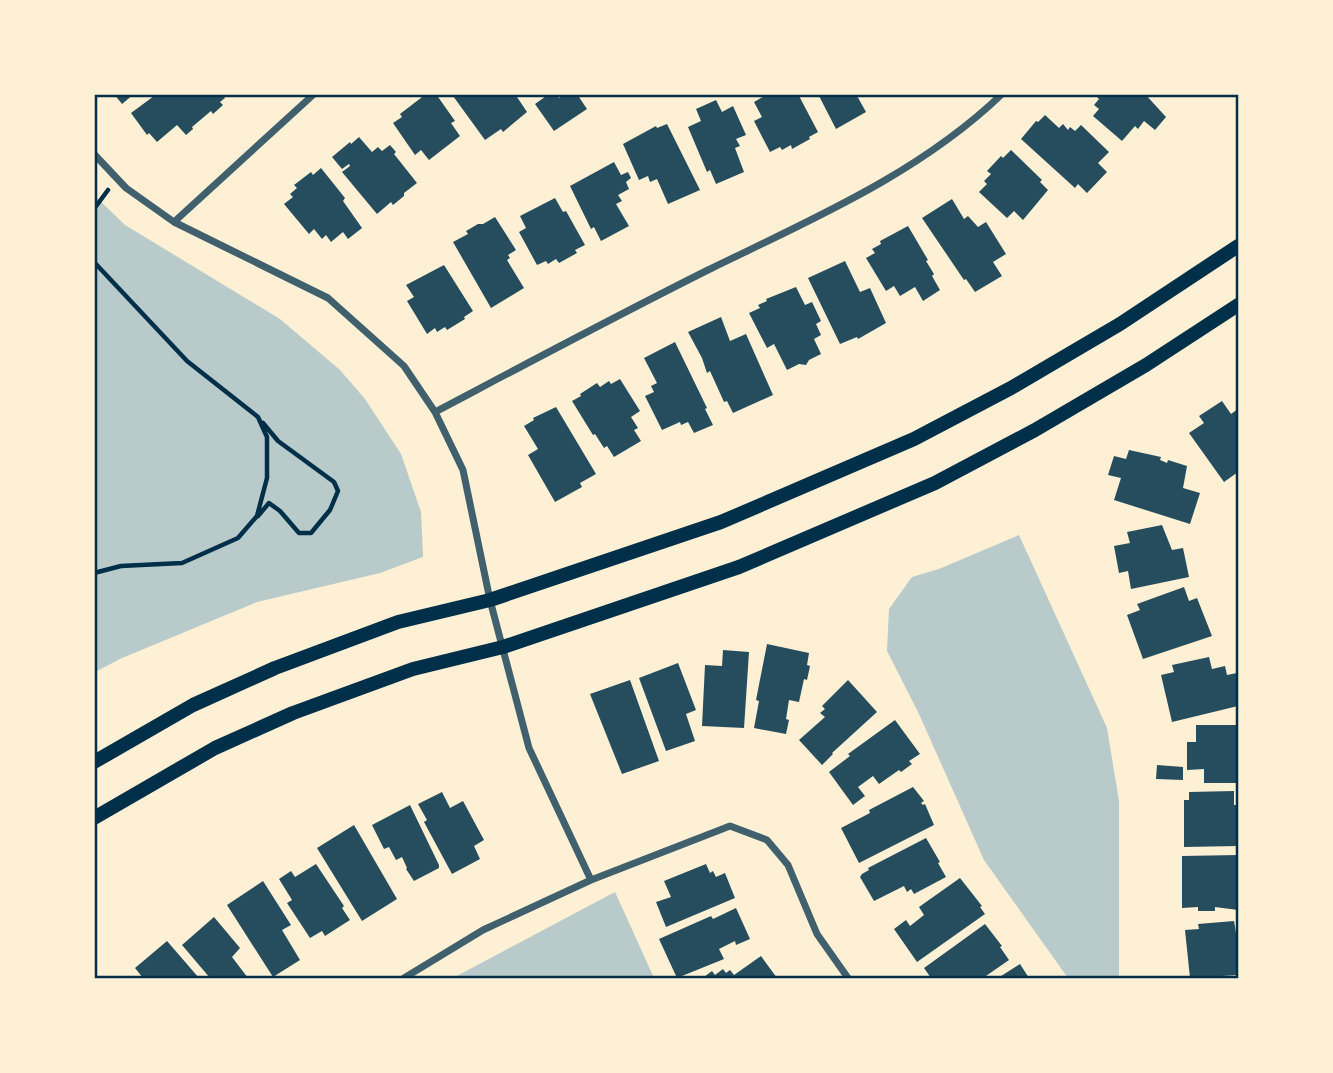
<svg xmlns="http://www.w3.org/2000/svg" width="1333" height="1073" viewBox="0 0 1333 1073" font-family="'Sofia Sans Condensed',sans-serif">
	<rect width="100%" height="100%" fill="#fdf0d5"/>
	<path fill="#b9caca" d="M 94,195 L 125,225 L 280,319 L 340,370 L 365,399 L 401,454 L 421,512 L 423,557 L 380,573 L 257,602 L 122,658 L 95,672 Z
		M 1019,535 L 1107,728 L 1119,801 L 1119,978 L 1068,978 L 984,860 L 919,714 L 887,651 L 889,609 L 912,577 L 939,569 Z
		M 615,892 L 654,978 L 453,978 Z"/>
	<path fill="#264d5e" d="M 114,94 L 134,94 L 122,104 Z
		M 153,94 L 222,94 L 225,98 L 220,102 L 223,105 L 213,114 L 211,111 L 192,127 L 193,129 L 186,135 L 177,125 L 157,142 L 149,133 L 147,135 L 131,113 L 154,96 Z
		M 426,94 L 436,94 L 455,121 L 451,123 L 460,136 L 429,160 L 421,150 L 415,155 L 393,123 L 402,117 L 400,114 Z
		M 455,94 L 515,94 L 527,112 L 503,132 L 501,129 L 485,140 L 453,96 Z
		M 549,94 L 557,94 L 559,98 L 565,94 L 577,94 L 587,109 L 554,131 L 535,104 Z
		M 768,94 L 798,94 L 818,132 L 809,137 L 810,139 L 792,149 L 791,145 L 782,150 L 780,147 L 770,152 L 754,121 L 762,117 L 754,102 Z
		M 818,94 L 856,94 L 866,112 L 836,129 Z
		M 1094,94 L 1145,94 L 1166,117 L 1155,130 L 1144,121 L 1138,129 L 1135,126 L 1122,141 L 1093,116 L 1099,109 L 1094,105 L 1099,99 Z
		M 716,100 L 722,112 L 733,106 L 746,135 L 736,139 L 740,146 L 735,148 L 744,172 L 716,184 L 710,170 L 707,172 L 688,127 L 701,121 L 696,109 Z
		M 1045,115 L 1059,128 L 1063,124 L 1068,130 L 1070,127 L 1075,131 L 1081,125 L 1109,152 L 1098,163 L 1107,172 L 1087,193 L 1078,184 L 1075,188 L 1021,139 L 1036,121 L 1038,122 Z
		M 667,124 L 700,190 L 668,204 L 657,179 L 650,182 L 648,176 L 639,180 L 623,144 L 656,126 L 657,128 Z
		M 359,137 L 372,152 L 378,147 L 382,151 L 390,145 L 396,152 L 394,154 L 417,183 L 404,193 L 404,196 L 393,205 L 391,202 L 377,214 L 342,172 L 350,166 L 349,164 L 342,169 L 332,157 L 350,142 L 351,144 Z
		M 1011,150 L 1042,180 L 1040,182 L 1048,190 L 1023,220 L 1014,211 L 1007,218 L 979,192 L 987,184 L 984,181 L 991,174 L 987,171 L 1001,156 L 1003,158 Z
		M 614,162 L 621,175 L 628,172 L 631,178 L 626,182 L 629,189 L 618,195 L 622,201 L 616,204 L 629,226 L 601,241 L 594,227 L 591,229 L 570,186 Z
		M 321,168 L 345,198 L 343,201 L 362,228 L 348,239 L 343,232 L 331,242 L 326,235 L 322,239 L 314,229 L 309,234 L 284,204 L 293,197 L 290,194 L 297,188 L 294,185 L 311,172 L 313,175 Z
		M 555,198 L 563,212 L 566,211 L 585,245 L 575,250 L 577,253 L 559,263 L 556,259 L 548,264 L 546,261 L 537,265 L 519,232 L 526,228 L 520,216 Z
		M 952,199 L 964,219 L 968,216 L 978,227 L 986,222 L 1006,254 L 993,262 L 1002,276 L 975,292 L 966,279 L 964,280 L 922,218 Z
		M 495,217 L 516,250 L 508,255 L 510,258 L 507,260 L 524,288 L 491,308 L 453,242 L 468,234 L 466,231 L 478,224 L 483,224 Z
		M 908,226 L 928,260 L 926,261 L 934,274 L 932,276 L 940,290 L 923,301 L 915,287 L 900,296 L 894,286 L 886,291 L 866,258 L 875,253 L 872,249 L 881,244 L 880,241 Z
		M 845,261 L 860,292 L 870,288 L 886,323 L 858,339 L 857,337 L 840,344 L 808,278 Z
		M 444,265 L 473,311 L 464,317 L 465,319 L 447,330 L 445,327 L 437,332 L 435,328 L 427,334 L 407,301 L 414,297 L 406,285 Z
		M 796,287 L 805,305 L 812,302 L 821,321 L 816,324 L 821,335 L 814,339 L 821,354 L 809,360 L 806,365 L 799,364 L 787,370 L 774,344 L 767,348 L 749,313 L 760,308 L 758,305 L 767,301 L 766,299 Z
		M 721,317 L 730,341 L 746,334 L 773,395 L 733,413 L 727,401 L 724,402 L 710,371 L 707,373 L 702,358 L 688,332 Z
		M 675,342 L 707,408 L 705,409 L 713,425 L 694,433 L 688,422 L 681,425 L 680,422 L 662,430 L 645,396 L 654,392 L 651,386 L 657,383 L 644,358 Z
		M 620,379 L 640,411 L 631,417 L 638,428 L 634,430 L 641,441 L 614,457 L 607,446 L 604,448 L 595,434 L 593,435 L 572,401 L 581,396 L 580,394 L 597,383 L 600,387 L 609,381 L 611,384 Z
		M 1222,401 L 1231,414 L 1238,409 L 1238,472 L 1224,482 L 1189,433 L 1204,423 L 1199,416 Z
		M 556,407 L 596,474 L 580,483 L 582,487 L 555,502 L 528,455 L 538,449 L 524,426 L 534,420 L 533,418 Z
		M 1129,450 L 1161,457 L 1160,460 L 1167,463 L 1168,460 L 1187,466 L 1183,488 L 1200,493 L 1190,524 L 1114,500 L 1121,478 L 1108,475 L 1114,456 L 1126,459 Z
		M 1162,525 L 1172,550 L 1183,548 L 1189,577 L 1131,589 L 1128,571 L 1119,573 L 1114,546 L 1130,543 L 1127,532 Z
		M 1184,587 L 1189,601 L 1197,598 L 1212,636 L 1143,659 L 1127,615 L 1140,610 L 1137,604 Z
		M 767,644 L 809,653 L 807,665 L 810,666 L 807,680 L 804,679 L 799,702 L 789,700 L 786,719 L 789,720 L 786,734 L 754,728 L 759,701 L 756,700 Z
		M 723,650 L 749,652 L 744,728 L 702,726 L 705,665 L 722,666 Z
		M 1209,657 L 1212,669 L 1225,666 L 1227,675 L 1237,673 L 1238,706 L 1172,722 L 1161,675 L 1174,672 L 1172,665 Z
		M 678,663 L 696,710 L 686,714 L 695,741 L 666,751 L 639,678 Z
		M 630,680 L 659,761 L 622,774 L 590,694 Z
		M 848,680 L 877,712 L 832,753 L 833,754 L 822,765 L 799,740 L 825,717 L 820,713 L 825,709 L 822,706 Z
		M 895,720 L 920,754 L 909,761 L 912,764 L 901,772 L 899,770 L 879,784 L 873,776 L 858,787 L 865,796 L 853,805 L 829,772 L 850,756 L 848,754 Z
		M 1196,725 L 1238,725 L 1238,783 L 1204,783 L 1204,769 L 1187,770 L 1187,742 L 1196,742 Z
		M 1157,765 L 1183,767 L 1183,780 L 1156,779 Z
		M 913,787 L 924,801 L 921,803 L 923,805 L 925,804 L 934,825 L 859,863 L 841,828 L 870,813 L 869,810 Z
		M 1234,791 L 1234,805 L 1238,805 L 1238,846 L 1184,847 L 1184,800 L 1189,800 L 1189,792 Z
		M 442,792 L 450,808 L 463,801 L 484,840 L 474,846 L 480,859 L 452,874 L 424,822 L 427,820 L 418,804 Z
		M 410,805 L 439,865 L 439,868 L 414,881 L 406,869 L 407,868 L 402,857 L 396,860 L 389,847 L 384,849 L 372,825 Z
		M 354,825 L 397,899 L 362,921 L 317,848 Z
		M 926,838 L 940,862 L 938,863 L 946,877 L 914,894 L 911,889 L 907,892 L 904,886 L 874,901 L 860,877 L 862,874 L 869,870 L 868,868 Z
		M 1238,855 L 1238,910 L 1215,907 L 1215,911 L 1198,911 L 1198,907 L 1182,908 L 1182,856 Z
		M 316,864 L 344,906 L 342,908 L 350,920 L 325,936 L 322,931 L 310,938 L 287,903 L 292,900 L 279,879 L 291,871 L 295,877 Z
		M 706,864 L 710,873 L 713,871 L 716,877 L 725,873 L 735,898 L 666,927 L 656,902 L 671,897 L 664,881 Z
		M 960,878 L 982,906 L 980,907 L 985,914 L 917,962 L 894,929 L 906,920 L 910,926 L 924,915 L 919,907 Z
		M 263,881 L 291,925 L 282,930 L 300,960 L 273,977 L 227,905 Z
		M 736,908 L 750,939 L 736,945 L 735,941 L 719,949 L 724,959 L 677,978 L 659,939 L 711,916 L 713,919 Z
		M 214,917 L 240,948 L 232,957 L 248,978 L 210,978 L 182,945 Z
		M 1234,921 L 1236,933 L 1238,933 L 1238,975 L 1190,978 L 1185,930 L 1199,929 L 1198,924 Z
		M 985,924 L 1002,946 L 1000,947 L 1009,960 L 983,978 L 977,977 L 974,978 L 931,978 L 924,968 Z
		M 167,941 L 199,978 L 143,978 L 135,968 Z
		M 761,956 L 777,978 L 704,977 L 712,971 L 715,975 L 723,969 L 726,973 L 730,970 L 734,975 Z
		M 1020,964 L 1029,978 L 998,978 Z"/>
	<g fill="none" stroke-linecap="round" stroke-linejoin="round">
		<path stroke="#003049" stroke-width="4.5" d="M 94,209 L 108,190
			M 94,262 L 187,361 L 258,417 L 267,437 L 267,478 L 257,516 L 238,538 L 182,563 L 121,566 L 94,573
			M 258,516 L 269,503 L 280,511 L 299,533 L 311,533 L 330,510 L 338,491 L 334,482 L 278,441 L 263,423"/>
		<path stroke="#3f606c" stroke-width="7" d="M 94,154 L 126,188 L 174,222 L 328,298 L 404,366 L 435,412 L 463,470 L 490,600 L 529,748 L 591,880
			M 174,222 L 314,94
			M 435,412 C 526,364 616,316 708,270 C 810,220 919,174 1002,94
			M 404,978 L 483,930 L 591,880 L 730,826 L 767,840 L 788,865 L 817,934 L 848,978"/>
		<path stroke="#003049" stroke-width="14" d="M 94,762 L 193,705 L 275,668 L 398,622 L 490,600 L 721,522 L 914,439 L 1011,388 L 1120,324 L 1238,246
			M 94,818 L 215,748 L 293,713 L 413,669 L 503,647 L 739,567 L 935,483 L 1035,430 L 1146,365 L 1238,305"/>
	</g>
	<rect width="1333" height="1073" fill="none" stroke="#fdf0d5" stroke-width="192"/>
	<rect x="96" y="96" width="1141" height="881" fill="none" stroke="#003049" stroke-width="2.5"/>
</svg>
